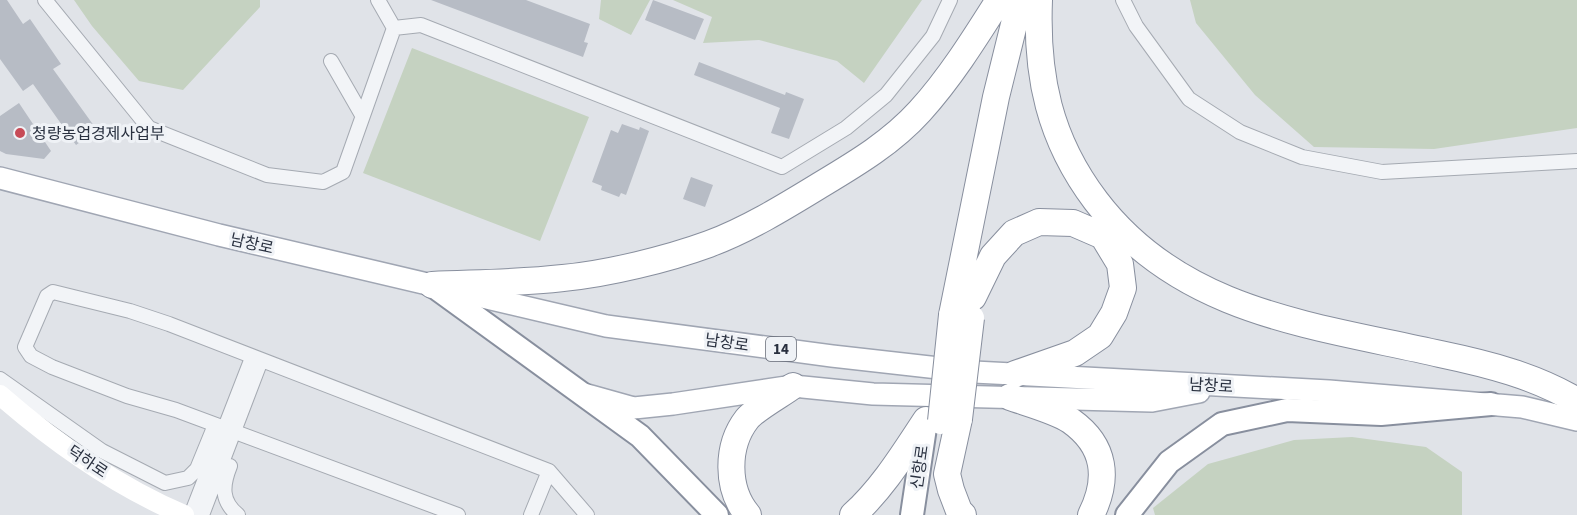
<svg xmlns="http://www.w3.org/2000/svg" width="1577" height="515" viewBox="0 0 1577 515" font-family="'Source Sans 3','Noto Sans KR',sans-serif">
	<rect width="100%" height="100%" fill="#e0e3e8"/>
	<path fill="#c5d2c1" d="M 74,0 L 260,0 L 260,7 L 183,90 L 139,81 L 92,26 Z
		M 601,0 L 650,0 L 631,35 L 599,19 Z
		M 673,0 L 922,0 L 864,83 L 837,61 L 759,40 L 703,43 L 712,17 Z
		M 1190,0 L 1577,0 L 1577,128 L 1434,149 L 1314,147 L 1255,95 L 1196,23 Z
		M 412,48 L 589,117 L 540,241 L 363,173 Z
		M 1352,437 L 1426,447 L 1462,472 L 1462,515 L 1155,515 L 1153,508 L 1208,464 L 1294,440 Z"/>
	<path fill="#b7bcc5" d="M 0,0 L 7,0 L 23,24 L 30,19 L 61,64 L 53,69 L 97,130 L 76,145 L 33,84 L 23,91 L 0,59 Z
		M 431,0 L 526,0 L 590,24 L 584,42 L 588,43 L 583,57 Z
		M 653,0 L 704,19 L 695,40 L 645,20 Z
		M 699,62 L 785,95 L 786,92 L 804,99 L 789,139 L 771,133 L 780,108 L 694,75 Z
		M 19,103 L 51,151 L 44,159 L 6,154 L 0,151 L 0,116 Z
		M 622,124 L 639,130 L 640,127 L 649,131 L 626,195 L 621,193 L 619,197 L 601,190 L 602,186 L 592,182 L 611,130 L 618,133 Z
		M 691,177 L 713,185 L 705,207 L 683,199 Z"/>
	<g fill="none" stroke-linecap="round" stroke-linejoin="round">
		<g stroke="#a5aab2" stroke-width="16">
			<path id="minor" d="M 45,0 L 149,128 L 267,175 L 323,182 L 343,172 L 394,28 L 378,0
				M 1123,0 L 1136,26 L 1189,99 L 1240,132 L 1302,157 L 1382,172 L 1577,161
				M 394,28 L 421,25 L 782,167 L 846,128 L 886,95 L 933,36 L 950,0
				M 331,61 L 362,115
				M 0,379 L 102,451 L 165,483 L 188,478 L 197,469 L 215,425
				M 230,466 C 222,486 221,501 238,515
				M 191,515 L 252,358
				M 202,515 L 260,363
				M 458,515 L 176,410 L 127,396 L 52,367 L 31,356 L 25,347 L 47,296 L 53,292 L 130,311 L 169,324 L 549,471 L 587,515
				M 531,515 L 549,471"/>
		</g>
		<g stroke="#a0a6b3" stroke-width="24">
			<path id="primary" d="M 0,178 L 219,235 L 606,326 L 832,356 L 974,372 L 1329,391 L 1522,407 L 1577,420
				M 584,394 L 634,408 L 673,404 L 793,386 L 873,394 L 1152,401 L 1199,392"/>
		</g>
		<g stroke="#888f9e" stroke-width="26">
			<path id="trunk" d="M 432,285 L 640,436 L 717,515
				M 912,515 L 926,421
				M 1127,515 L 1169,462 L 1222,424 L 1287,410 L 1381,414 L 1491,404"/>
		</g>
		<g stroke="#888f9e" stroke-width="28">
			<path id="motorway" d="M 1039,0 C 1036,76 1049,139 1096,201 C 1181,313 1313,325 1440,354 C 1488,364 1535,376 1577,401
				M 432,285 C 475,283 520,283 563,278 C 607,274 668,259 709,244 C 749,229 786,206 822,184 C 857,163 892,142 920,111 C 950,78 975,38 999,0
				M 973,297 L 993,256 L 1014,233 L 1039,222 L 1073,223 L 1103,236 L 1120,264 L 1123,288 L 1114,313 L 1100,336 L 1075,353 L 1015,374
				M 952,315 L 996,97 L 1020,0
				M 1010,397 C 1027,403 1057,411 1071,421 C 1106,446 1109,479 1091,515
				M 959,419 L 947,474 L 951,490 L 959,511 L 963,515
				M 748,515 C 726,489 726,446 747,419 C 755,409 782,394 793,386
				M 853,515 C 883,488 904,453 926,420"/>
		</g>
		<use href="#minor" stroke="#f2f4f7" stroke-width="14"/>
		<path stroke="#fff" stroke-width="20" d="M 0,395 C 55,443 116,486 184,515"/>
		<use href="#primary" stroke="#fff" stroke-width="21"/>
		<use href="#trunk" stroke="#fff" stroke-width="22"/>
		<use href="#motorway" stroke="#fff" stroke-width="26"/>
		<g stroke="#888f9e" stroke-width="28" stroke-linecap="butt">
			<path id="motorway-bridge" d="M 959,419 L 971,318
				M 941,421 L 952,315"/>
		</g>
		<use href="#motorway-bridge" stroke="#fff" stroke-width="26"/>
	</g>
	<circle fill="#c74b57" stroke="#eff2f6" stroke-width="2" cx="20" cy="133" r="6"/>
	<g text-anchor="middle" stroke-width="6" stroke-linejoin="round" paint-order="stroke">
		<rect fill="#eff2f6" stroke="#646a76" stroke-width="1.5" x="766" y="337" width="30" height="24" rx="4.5"/>
		<g font-size="15" font-weight="bold" fill="#29303f">
			<text x="781" y="354">14</text>
		</g>
		<g font-size="16" fill="#29303f" stroke="#eff2f6" text-anchor="start">
			<text x="32" y="139">청량농업경제사업부</text>
		</g>
		<g font-size="16" fill="#29303f" stroke="#eff2f6">
			<text transform="translate(252 243) rotate(13)" y="6">남창로</text>
			<text transform="translate(727 342) rotate(8)" y="6">남창로</text>
			<text transform="translate(1211 385) rotate(3)" y="6">남창로</text>
			<text transform="translate(88 461) rotate(34)" y="6">덕하로</text>
			<text transform="translate(919 467) rotate(-82)" y="6">신항로</text>
		</g>
	</g>
</svg>
